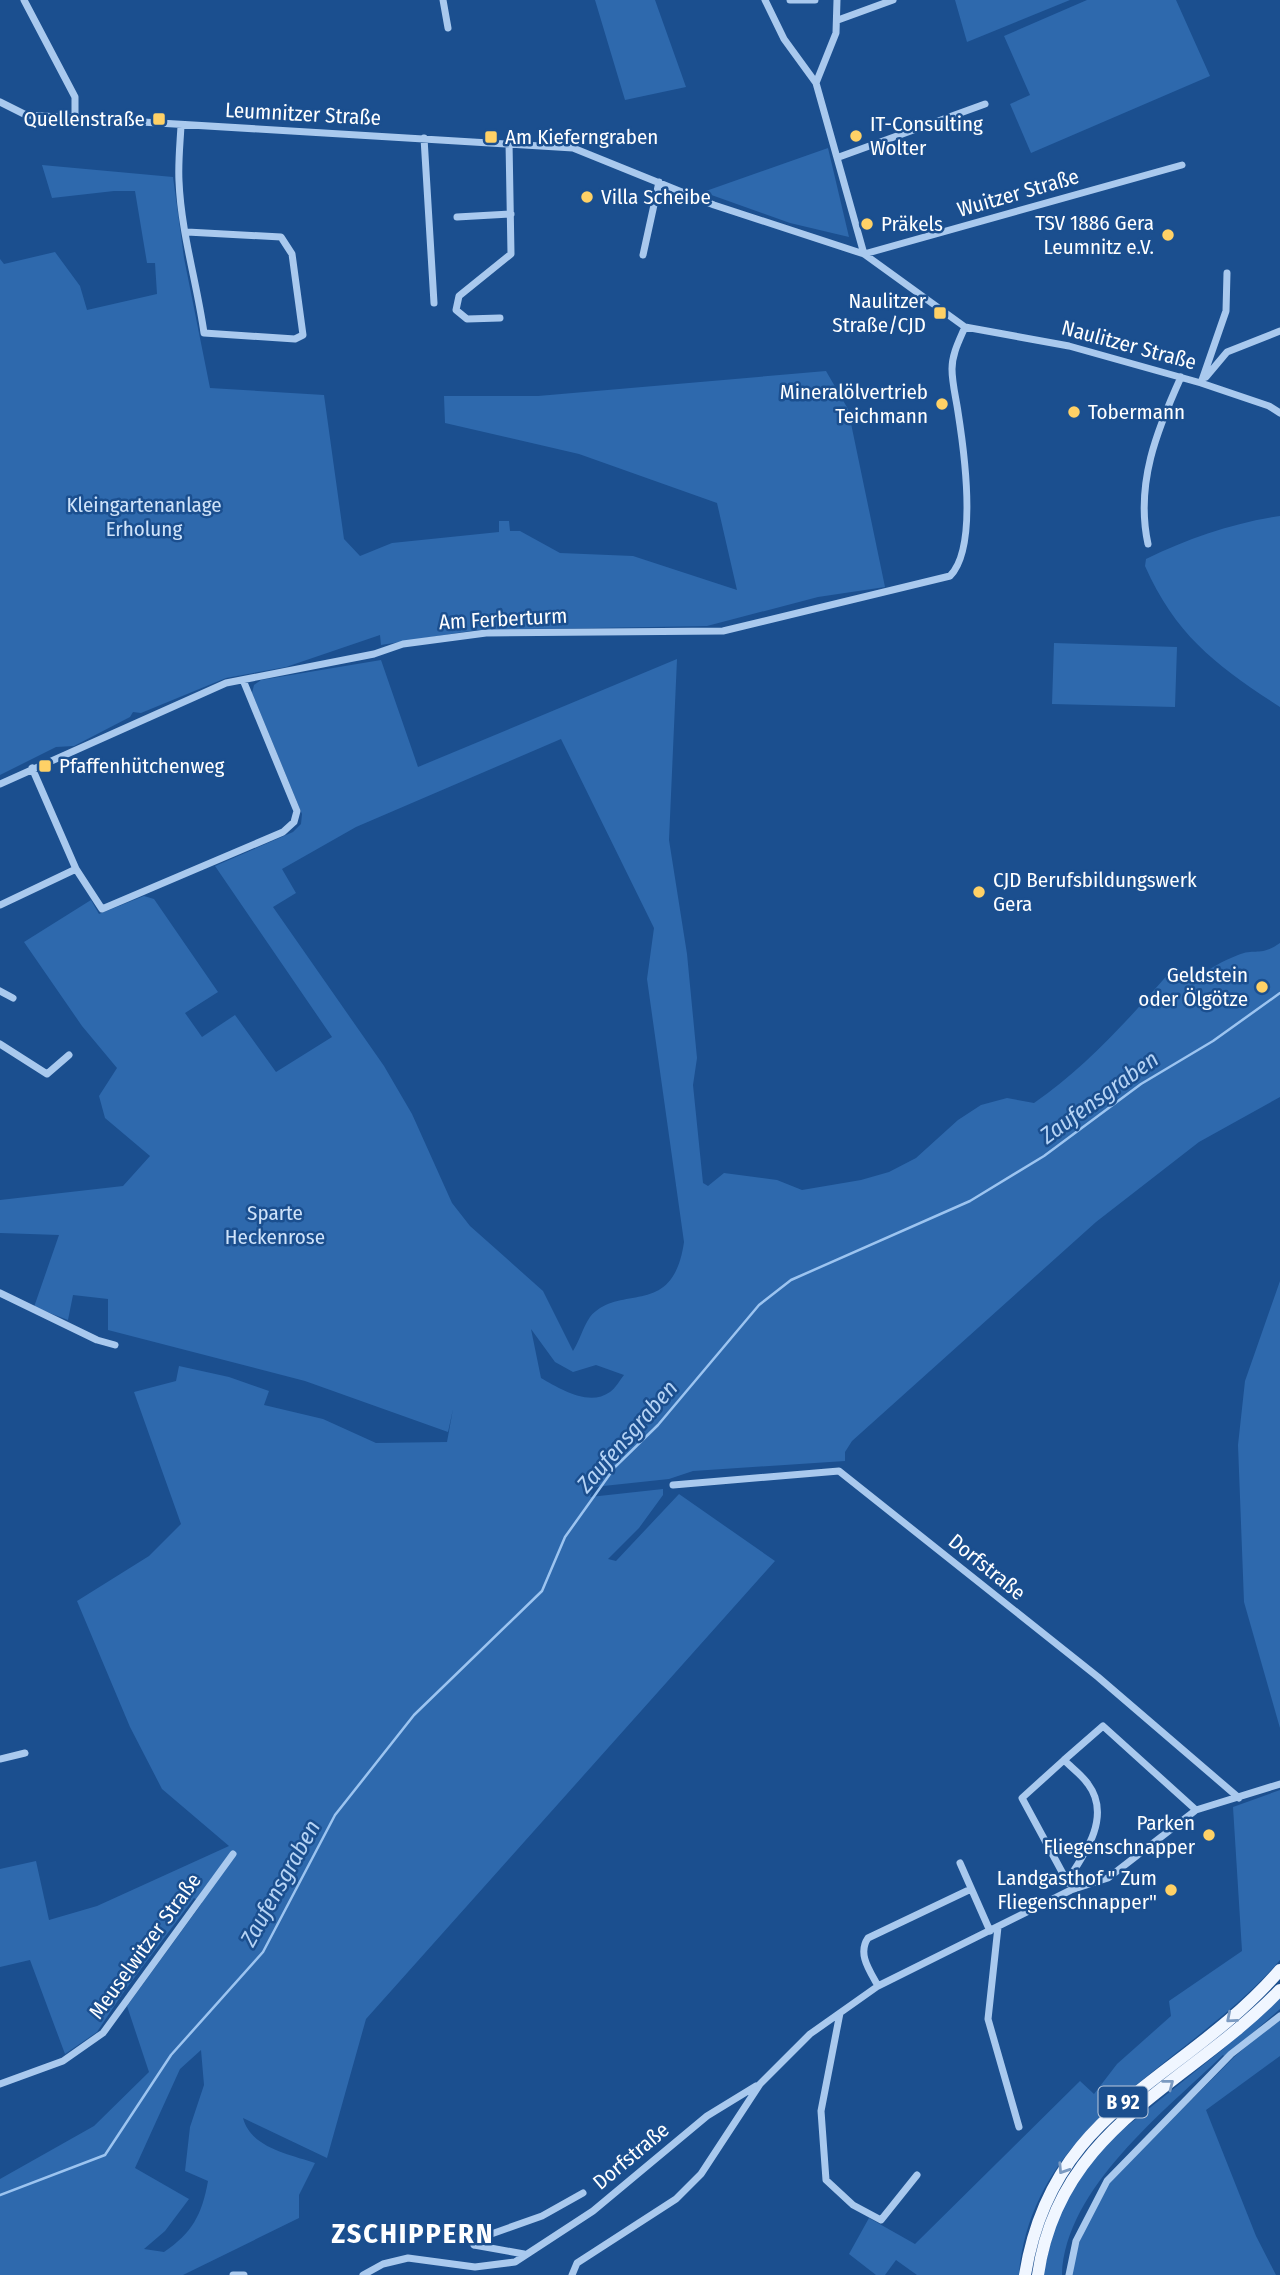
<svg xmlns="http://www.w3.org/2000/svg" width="1280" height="2275" viewBox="0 0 1280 2275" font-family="'Fira Sans Condensed',sans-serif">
	<rect width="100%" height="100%" fill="#1b4f8f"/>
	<path fill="#2e69ad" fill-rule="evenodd" d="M 595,0 L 655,0 L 686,87 L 625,100 Z
		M 955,0 L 1070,0 L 967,42 Z
		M 1087,0 L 1176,0 L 1210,76 L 1031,153 L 1010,104 L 1030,95 L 1004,36 Z
		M 828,148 L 849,237 L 790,223 L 703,192 Z
		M 42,165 L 173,177 L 184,258 L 210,388 L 324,395 L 344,539 L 360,556 L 392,543 L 499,532 L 499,521 L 509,521 L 510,531 L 520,531 L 560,553 L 633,556 L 737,590 L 717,503 L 579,454 L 445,423 L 444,396 L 538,396 L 826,371 L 848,409 L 885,587 L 818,597 L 707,626 L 476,630 L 381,645 L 380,635 L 286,667 L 226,678 L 141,713 L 133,712 L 130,717 L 74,746 L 56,747 L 0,775 L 0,259 L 4,264 L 55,252 L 80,286 L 87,310 L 157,294 L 155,263 L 147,263 L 135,191 L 114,191 L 52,198 Z
		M 1280,516 L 1280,707 C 1217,666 1176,636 1145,566 L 1146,559 C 1189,538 1233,523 1280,516 Z
		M 1054,643 L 1177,647 L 1175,707 L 1052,704 Z
		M 677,659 L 669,840 L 687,954 L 697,1058 L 693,1085 L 703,1183 L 708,1186 L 724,1173 L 777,1180 L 802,1190 L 861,1180 L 889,1172 L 916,1158 L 958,1120 L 981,1105 L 1007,1098 L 1034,1103 C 1086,1067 1129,1019 1170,972 L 1183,971 L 1193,979 C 1208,970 1222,961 1238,955 C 1256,948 1260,957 1280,943 L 1280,1097 L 1199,1142 L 1096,1222 L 852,1441 L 845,1452 L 845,1461 L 693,1471 L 669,1479 L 594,1487 L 590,1497 L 663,1489 L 663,1495 L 639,1528 L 608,1559 L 616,1561 L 679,1494 L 775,1561 L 366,2019 L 327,2158 L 243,2118 C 251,2148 289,2154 315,2163 L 299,2195 L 299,2218 L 183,2275 L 0,2275 L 0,2179 L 94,2126 L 149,2072 L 127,2006 L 202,1903 L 194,1898 L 123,1993 L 97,2032 L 65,2054 L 30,1960 L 0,1967 L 0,1869 L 36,1861 L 49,1920 L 97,1906 L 229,1846 L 162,1789 L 130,1727 L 77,1601 L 149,1556 L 181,1524 L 134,1392 L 176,1381 L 179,1366 L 229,1377 L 269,1391 L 264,1405 L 323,1419 L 376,1443 L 447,1442 L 453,1409 L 448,1432 L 305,1381 L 108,1330 L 108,1299 L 73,1295 L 68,1320 L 34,1307 L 59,1235 L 0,1233 L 0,1200 L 123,1186 L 150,1156 L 105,1118 L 99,1096 L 117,1068 L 82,1026 L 24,942 L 91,900 L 99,914 L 144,896 L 154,899 L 218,992 L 185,1013 L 202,1037 L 235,1015 L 276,1072 L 332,1037 L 215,866 L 293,832 L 301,824 L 302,814 L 252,693 L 254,685 L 261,680 L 381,660 L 418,767 ZM 561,739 L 654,928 L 647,979 L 684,1242 C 673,1320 620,1282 590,1317 C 583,1327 579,1342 573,1351 L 543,1291 L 470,1226 L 452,1203 L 412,1114 L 384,1066 L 273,907 L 296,893 L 282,869 L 356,827 ZM 531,1329 L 555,1362 L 573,1372 L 596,1365 L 624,1375 C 620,1380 615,1389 610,1392 C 589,1407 560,1389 541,1378 ZM 201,2050 L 204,2085 L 190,2127 L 185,2171 L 208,2181 C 202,2215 192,2233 164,2252 L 144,2249 L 165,2231 L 189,2199 L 135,2168 L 180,2069 Z
		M 1280,1281 L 1280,1728 L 1244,1602 L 1238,1445 L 1245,1381 Z
		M 1280,1790 L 1280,1960 C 1190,2065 1032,2119 1019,2275 L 917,2275 L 896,2260 L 885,2275 L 876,2275 L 849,2254 L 869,2218 L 915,2244 L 1080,2081 L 1094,2094 L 1117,2064 L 1171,2016 L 1169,2001 L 1242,1951 L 1233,1807 Z
		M 1280,1998 L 1280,2009 L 1225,2057 L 1223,2055 C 1165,2111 1065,2188 1062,2275 L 1043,2275 L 1055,2224 L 1078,2179 L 1106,2143 L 1222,2050 Z
		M 1280,2018 L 1280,2056 L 1206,2110 L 1256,2236 L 1276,2275 L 1072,2275 L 1076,2251 L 1093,2209 L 1110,2182 L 1234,2057 Z"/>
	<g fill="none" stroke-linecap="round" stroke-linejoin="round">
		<path stroke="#9cc4f0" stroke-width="2.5" d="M 0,2195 L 105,2155 L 171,2055 L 263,1952 L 335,1815 L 414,1715 L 542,1591 L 565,1537 L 615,1467 L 658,1425 L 759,1305 L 791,1280 L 970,1201 L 1044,1156 L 1141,1084 L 1213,1041 L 1280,993"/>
		<path stroke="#a9c9ee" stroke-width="7" d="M 24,0 L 75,97 L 75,118
			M 443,0 L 448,28
			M 765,0 L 784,39 L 816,83
			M 790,0 L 815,0
			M 837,0 L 836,33 L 816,83 L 864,254
			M 838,20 L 893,0
			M 0,102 L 26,115 L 573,148 L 714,205 L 864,254 L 965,327 L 1069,346 L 1201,383 L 1269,406 L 1280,413
			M 181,126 C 180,144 178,163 179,181 C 181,232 197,283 204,333 L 295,339 L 303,335 L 292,254 L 281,237 L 187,232
			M 424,138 L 434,303
			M 839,157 L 985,104
			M 457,217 L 511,214
			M 864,254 L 1182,165
			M 643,255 L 659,182
			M 500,318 L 467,319 L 456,310 L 459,296 L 511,254 L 509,142
			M 1206,377 L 1227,352 L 1280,331
			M 1201,383 L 1226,311 L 1227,273
			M 1148,544 C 1135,484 1157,430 1181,377
			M 32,768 L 76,869 L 102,909 L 283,832 L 294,822 L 297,811 L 243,680
			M 0,784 L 226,683 L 374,654 L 403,644 L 486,633 L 723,631 L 950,576 C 978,548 964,450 958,412 C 956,398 952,383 952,369 C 952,354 959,341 965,327
			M 0,905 L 76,869
			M 0,991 L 13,998
			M 0,1044 L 47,1074 L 69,1055
			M 0,1293 L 97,1340 L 115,1345
			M 673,1485 L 839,1471 L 1098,1677 L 1239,1798
			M 0,1759 L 25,1753
			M 1064,1760 L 1022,1798 L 1068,1883
			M 960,1863 L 990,1931
			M 1067,1881 C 1085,1854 1112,1816 1088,1784 C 1082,1775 1072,1768 1064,1760 L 1103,1726 L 1196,1810
			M 998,1927 L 988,2019 L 1019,2127
			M 878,1986 C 870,1971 857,1954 868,1938 L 971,1889
			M 840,2013 L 821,2111 L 826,2180 L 853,2205 L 881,2220 L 917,2175
			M 0,2084 L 63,2061 L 103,2033 L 233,1854
			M 474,2245 L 480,2238 L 542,2216 L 583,2193
			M 474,2245 L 524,2254
			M 233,2275 L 244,2275
			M 363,2275 L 383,2264 L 408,2258 L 475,2267 L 515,2262 L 593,2211 L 707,2116 L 756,2086
			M 572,2275 L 577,2263 L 676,2199 L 701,2174 L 760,2084 L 810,2034 L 878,1986 L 1071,1890 L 1108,1878 L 1196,1810 L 1280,1784
			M 1069,2275 L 1076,2241 L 1107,2181 L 1231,2054 L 1280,2016"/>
		<path stroke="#f0f6ff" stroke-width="12" d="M 1025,2275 C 1052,2106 1182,2083 1280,1970
			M 1038,2275 C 1059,2126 1188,2086 1280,1990"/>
	</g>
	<defs><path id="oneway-chevron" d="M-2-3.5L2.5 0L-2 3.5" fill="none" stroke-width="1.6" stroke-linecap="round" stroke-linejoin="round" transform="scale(1.75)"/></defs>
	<g stroke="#7b9ac1">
		<use href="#oneway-chevron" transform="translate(1231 2018) rotate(139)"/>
		<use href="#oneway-chevron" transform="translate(1169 2084) rotate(-38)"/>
		<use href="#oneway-chevron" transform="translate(1063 2169) rotate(123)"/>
	</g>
	<g fill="#ffd166" stroke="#1b4f8f" stroke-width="2.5">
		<rect x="152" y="112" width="14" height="14" rx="3.5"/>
		<circle cx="856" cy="136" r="7"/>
		<rect x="484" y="130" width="14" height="14" rx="3.5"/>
		<circle cx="587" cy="197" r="7"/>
		<circle cx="867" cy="224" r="7"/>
		<circle cx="1168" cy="235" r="7"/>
		<rect x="933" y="306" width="14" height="14" rx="3.5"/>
		<circle cx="942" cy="404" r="7"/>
		<circle cx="1074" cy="412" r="7"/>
		<rect x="38" y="759" width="14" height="14" rx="3.5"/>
		<circle cx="979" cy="892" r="7"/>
		<circle cx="1262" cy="987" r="7"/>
		<circle cx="1209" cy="1835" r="7"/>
		<circle cx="1171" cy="1890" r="7"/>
	</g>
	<g text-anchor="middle" stroke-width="5" stroke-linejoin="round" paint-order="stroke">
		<rect fill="#1b4f8f" stroke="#bbcadd" stroke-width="2" x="1098.5" y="2086.5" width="49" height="31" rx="5"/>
		<g font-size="19" font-weight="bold" fill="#fff">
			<text x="1123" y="2109">B 92</text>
		</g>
		<g font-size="21" fill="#fff" stroke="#1b4f8f">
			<text transform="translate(303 114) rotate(3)" y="7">Leumnitzer Straße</text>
			<text transform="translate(1018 193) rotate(-16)" y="7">Wuitzer Straße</text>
			<text transform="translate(1129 345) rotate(15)" y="7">Naulitzer Straße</text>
			<text transform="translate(503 619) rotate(-3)" y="7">Am Ferberturm</text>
			<text transform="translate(987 1567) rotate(39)" y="7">Dorfstraße</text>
			<text transform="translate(145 1946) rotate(-54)" y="7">Meuselwitzer Straße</text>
			<text transform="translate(631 2156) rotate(-40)" y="7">Dorfstraße</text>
		</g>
		<g font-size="21" fill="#fff" stroke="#1b4f8f" text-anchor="end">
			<text x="145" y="126">Quellenstraße</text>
			<text x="870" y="131" text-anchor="start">IT-Consulting<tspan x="870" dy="24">Wolter</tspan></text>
			<text x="505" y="144" text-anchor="start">Am Kieferngraben</text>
			<text x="601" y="204" text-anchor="start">Villa Scheibe</text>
			<text x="1154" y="230">TSV 1886 Gera<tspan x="1154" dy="24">Leumnitz e.V.</tspan></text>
			<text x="881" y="231" text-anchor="start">Präkels</text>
			<text x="926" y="308">Naulitzer<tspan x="926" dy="24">Straße/CJD</tspan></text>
			<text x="928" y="399">Mineralölvertrieb<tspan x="928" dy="24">Teichmann</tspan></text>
			<text x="1088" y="419" text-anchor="start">Tobermann</text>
			<text x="59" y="773" text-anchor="start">Pfaffenhütchenweg</text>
			<text x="993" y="887" text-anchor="start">CJD Berufsbildungswerk<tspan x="993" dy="24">Gera</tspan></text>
			<text x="1248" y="982">Geldstein<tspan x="1248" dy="24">oder Ölgötze</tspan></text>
			<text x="1195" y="1830">Parken<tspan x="1195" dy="24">Fliegenschnapper</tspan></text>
			<text x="1157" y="1885">Landgasthof " Zum<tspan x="1157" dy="24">Fliegenschnapper"</tspan></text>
		</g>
		<g font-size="21" fill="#cfe3fa" stroke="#1b4f8f">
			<text x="144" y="512">Kleingartenanlage<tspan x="144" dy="24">Erholung</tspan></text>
			<text x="275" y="1220">Sparte<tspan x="275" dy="24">Heckenrose</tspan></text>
		</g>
		<g font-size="23" font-style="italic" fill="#b5d3f5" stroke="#1b4f8f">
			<text transform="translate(1099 1097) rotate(-36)" y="8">Zaufensgraben</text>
			<text transform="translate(627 1436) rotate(-49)" y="8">Zaufensgraben</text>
			<text transform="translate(280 1883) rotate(-61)" y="8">Zaufensgraben</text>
		</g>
		<g font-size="28" font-weight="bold" letter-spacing="2" fill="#fff" stroke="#1b4f8f">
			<text x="413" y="2243">ZSCHIPPERN</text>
		</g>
	</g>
</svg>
